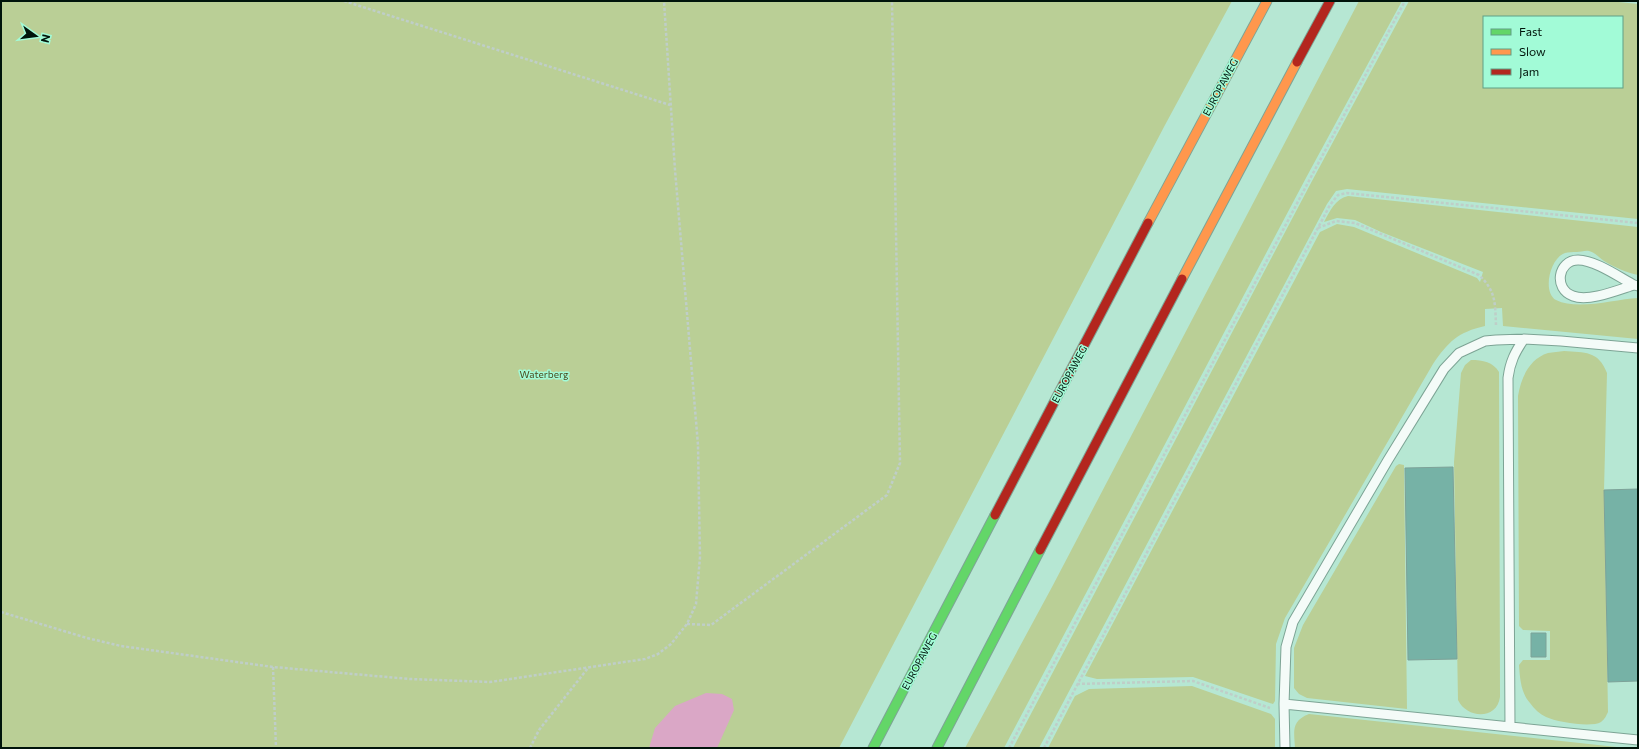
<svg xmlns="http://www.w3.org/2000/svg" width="1639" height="749" viewBox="0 0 1639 749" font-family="Commissioner,sans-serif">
	<rect width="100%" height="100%" fill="#b6e7d3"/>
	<path fill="#bacf96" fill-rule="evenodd" d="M 1,1 L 1232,1 L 1165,125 L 839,748 L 1,748 Z
		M 1359,1 L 1402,1 L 1307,176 L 1004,748 L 965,748 L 1052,587 Z
		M 1409,1 L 1609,1 L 1638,4 L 1638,219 L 1347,189 L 1336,191 L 1327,204 L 1039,748 L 1013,748 L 1312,181 ZM 1484,17 L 1622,17 L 1622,87 L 1484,87 Z
		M 1348,196 L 1638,227 L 1638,275 C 1627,273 1614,267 1604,261 C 1600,258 1594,252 1589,251 C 1586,250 1580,252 1577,252 C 1573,252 1568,252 1565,253 C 1550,258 1542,292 1556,300 C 1578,311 1615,299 1638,298 L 1638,339 L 1503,326 L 1502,308 L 1485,309 L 1485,326 C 1458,332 1448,342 1433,364 L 1285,618 L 1276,644 L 1275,701 L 1273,704 L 1193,677 L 1097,679 L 1085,676 L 1320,232 L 1337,224 L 1354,227 L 1477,278 L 1480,282 L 1483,272 L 1381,232 L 1355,220 L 1337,218 L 1324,222 C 1330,211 1335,199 1348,196 Z
		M 1564,351 C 1585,353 1598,350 1607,373 L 1604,490 L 1608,712 C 1606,716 1605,719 1601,722 C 1591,728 1557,722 1546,717 C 1540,714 1534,709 1530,703 C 1521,693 1520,679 1519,665 L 1523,660 L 1550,660 L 1550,631 L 1523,630 L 1519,626 L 1518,396 C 1521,378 1529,359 1548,353 C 1553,352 1559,352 1564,351 Z
		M 1471,360 C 1483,360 1493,362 1499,372 L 1500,697 C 1497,720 1467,719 1458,700 L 1454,462 L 1461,373 L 1465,365 Z
		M 1399,464 L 1404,465 L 1407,709 L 1307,698 L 1299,694 L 1294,688 L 1294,648 L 1303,625 L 1396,466 Z
		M 1192,686 L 1271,714 L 1275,719 L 1275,748 L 1048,748 L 1075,696 L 1089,689 Z
		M 1309,714 L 1626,748 L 1295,748 C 1294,731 1291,721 1309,714 Z"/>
	<path fill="#daa7c6" d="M 706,693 L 722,694 L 732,699 L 734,710 L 717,748 L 649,748 L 655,728 L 675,706 Z"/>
	<path fill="#76b2a6" stroke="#7da298" d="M 1453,467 L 1457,659 L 1408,660 L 1405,468 Z
		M 1638,489 L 1638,681 L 1608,682 L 1604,490 Z
		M 1531,633 L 1546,633 L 1546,657 L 1531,657 Z"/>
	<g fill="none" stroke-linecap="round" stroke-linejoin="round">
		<g stroke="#7da495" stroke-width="11">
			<path id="lane" d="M 1634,285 C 1619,277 1595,260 1578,260 C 1558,260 1553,289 1573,296 C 1589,302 1618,290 1634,285 L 1638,286
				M 1284,704 L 1638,740
				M 1510,727 L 1508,378 C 1510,362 1515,352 1524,339
				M 1285,748 L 1284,704 L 1286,647 L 1293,622 L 1388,460 L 1444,369 L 1459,353 L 1485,341 L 1496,340 L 1524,339 L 1561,341 L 1638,348"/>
		</g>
		<g stroke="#7da495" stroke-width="11">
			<path id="fast" d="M 873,748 L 995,515
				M 937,748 L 1040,550"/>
		</g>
		<g stroke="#7da495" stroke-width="11">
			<path id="slow" d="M 1148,223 L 1267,1
				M 1182,279 L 1297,62"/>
		</g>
		<g stroke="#7da495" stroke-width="11">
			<path id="jam" d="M 1297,62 L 1330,1
				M 995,515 L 1148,223
				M 1040,550 L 1182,279"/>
		</g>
		<path stroke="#bfcec8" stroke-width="2.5" stroke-dasharray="3 2" stroke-linecap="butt" d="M 344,1 L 670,105
			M 1318,228 L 1336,221 L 1355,223 L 1479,275 C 1496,291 1495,303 1496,325
			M 1,612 L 87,638 L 121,646 L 273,667 L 410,679 L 490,682 L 645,659 L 658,654 L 671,644 L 687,624 L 696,604 L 700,557 L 698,445 L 675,170 L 664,1
			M 687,624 L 711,625 L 887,495 L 900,463 L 892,1
			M 273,667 L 276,748
			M 1077,684 L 1193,681 L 1270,708
			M 530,748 L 539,730 L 588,668
			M 1009,748 L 1311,177 L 1405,1
			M 1044,748 L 1330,205 L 1338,195 L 1347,193 L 1638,223"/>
		<use href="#lane" stroke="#f4fbf8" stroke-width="9"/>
		<use href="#fast" stroke="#63d668" stroke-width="9"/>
		<use href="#slow" stroke="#ff974d" stroke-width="9"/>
		<use href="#jam" stroke="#b3261e" stroke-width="9"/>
	</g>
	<g text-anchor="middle" stroke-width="3" stroke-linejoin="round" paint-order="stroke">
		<g font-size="10" fill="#00140b" stroke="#a2fbd7">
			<text transform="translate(1220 87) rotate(-62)" y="4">EUROPAWEG</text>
			<text transform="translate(1069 374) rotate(-62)" y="4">EUROPAWEG</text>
			<text transform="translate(919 661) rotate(-62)" y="4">EUROPAWEG</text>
		</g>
		<g font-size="10" fill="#4d4b1f" stroke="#a2fbd7">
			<text x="544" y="378">Waterberg</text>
		</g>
	</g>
	<rect width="1639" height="749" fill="none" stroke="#00140b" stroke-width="4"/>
	<rect x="1483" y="16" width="140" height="72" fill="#a2fbd7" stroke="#619f85"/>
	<rect x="1491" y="29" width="20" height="6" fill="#63d668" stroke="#619f85"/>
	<text x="1519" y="36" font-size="12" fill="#00140b">Fast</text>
	<rect x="1491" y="49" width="20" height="6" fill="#ff974d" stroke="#619f85"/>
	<text x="1519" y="56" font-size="12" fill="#00140b">Slow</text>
	<rect x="1491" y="69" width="20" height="6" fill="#b3261e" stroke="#619f85"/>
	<text x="1519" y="76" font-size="12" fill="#00140b">Jam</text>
	<g transform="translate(36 36) rotate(104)" stroke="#a2fbd7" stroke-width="3" paint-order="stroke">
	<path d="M0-3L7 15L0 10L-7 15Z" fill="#00140b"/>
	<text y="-6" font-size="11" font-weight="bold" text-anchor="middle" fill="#00140b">N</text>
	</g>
</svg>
